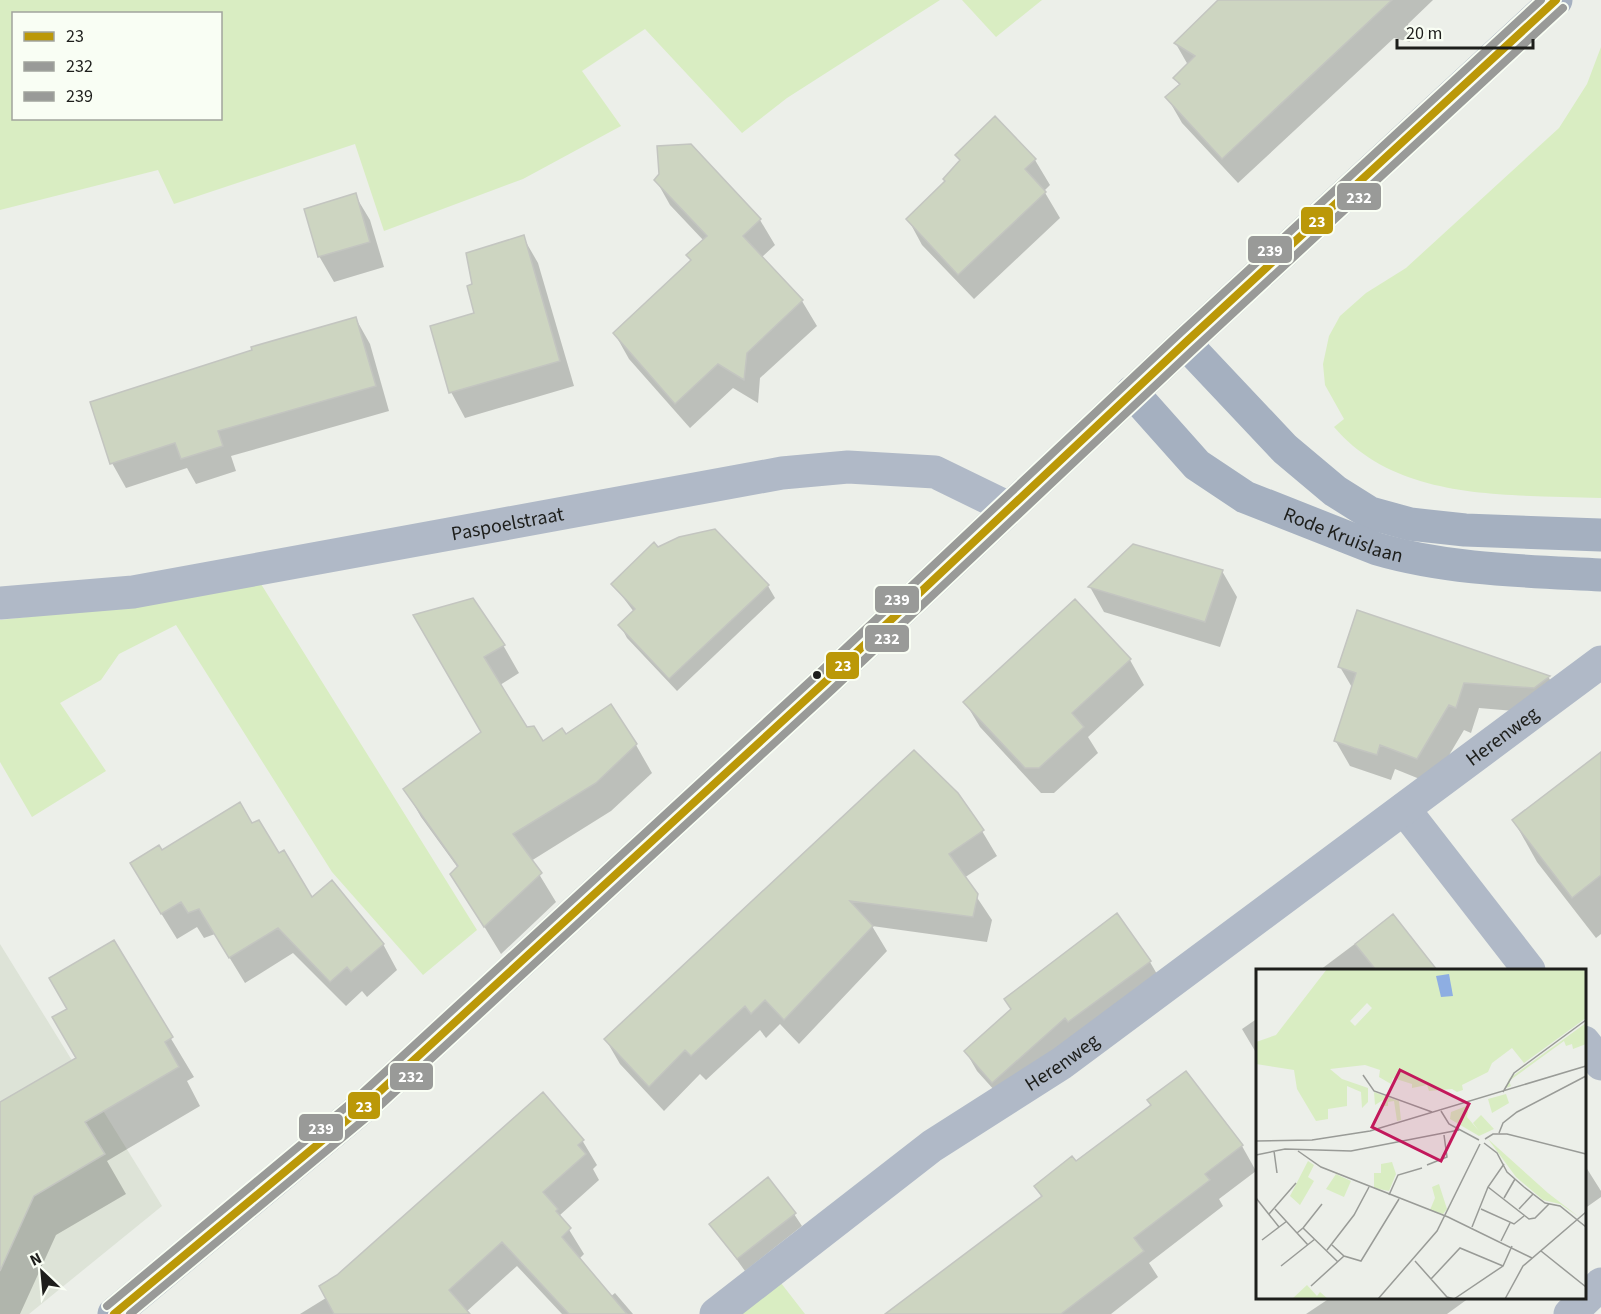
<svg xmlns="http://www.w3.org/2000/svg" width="1601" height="1314" viewBox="0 0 1601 1314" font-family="'Source Sans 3',sans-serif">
	<rect width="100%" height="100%" fill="#ecefe9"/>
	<path fill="#dde3d7" d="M 0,944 L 162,1206 L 29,1314 L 0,1314 Z"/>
	<path fill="#d9edc2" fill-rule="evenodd" d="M 0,0 L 940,0 L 787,98 L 742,133 L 645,29 L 582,71 L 621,126 L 523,179 L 384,231 L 355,144 L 174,204 L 158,170 L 0,210 ZM 14,14 L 220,14 L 220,118 L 14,118 Z
		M 962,0 L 1042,0 L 996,37 Z
		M 1601,47 L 1601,498 C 1510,494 1399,503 1334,427 L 1344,419 L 1325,385 L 1323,364 L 1329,336 L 1340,316 L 1366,293 L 1406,268 L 1559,128 L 1587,84 Z
		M 261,584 L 477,930 L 423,975 L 332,872 L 176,625 L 119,654 L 101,680 L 60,703 L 106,771 L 32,817 L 0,762 L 0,620 L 124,606 Z
		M 781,1283 L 805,1314 L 740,1314 Z"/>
	<path fill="#0003" d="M 1221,0 L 1433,0 L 1408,24 L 1410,42 L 1394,38 L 1238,183 L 1182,123 L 1167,97 L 1180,86 L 1175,78 L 1188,65 L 1176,44 Z
		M 690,145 L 760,220 L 775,245 L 762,257 L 802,301 L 817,326 L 760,378 L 758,403 L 733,388 L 690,428 L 629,359 L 615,334 L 692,261 L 704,241 L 670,205 L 656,180 Z
		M 957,155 L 1035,160 L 1050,185 L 1044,191 L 1060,218 L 974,299 L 922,245 L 908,219 L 947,182 L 961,162 Z
		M 355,195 L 370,220 L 384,267 L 334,282 L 319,256 Z
		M 523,237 L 538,263 L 574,386 L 465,418 L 451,392 L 476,314 Z
		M 356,319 L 370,344 L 389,411 L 231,456 L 236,471 L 196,484 L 187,468 L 126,488 L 112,463 L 92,403 Z
		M 658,549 L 768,586 L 775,598 L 677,691 L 627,638 L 620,625 L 634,612 L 613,584 Z
		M 1222,571 L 1237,597 L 1220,647 L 1104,612 L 1090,587 Z
		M 1358,612 L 1549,678 L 1564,703 L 1549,714 L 1479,708 L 1471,733 L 1464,730 L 1432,784 L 1395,769 L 1391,780 L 1350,766 L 1335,740 L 1353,689 L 1340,667 Z
		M 416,616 L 503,645 L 519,673 L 500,685 L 526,728 L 542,743 L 565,736 L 636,745 L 652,773 L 611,811 L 531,861 L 556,902 L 501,954 L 452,874 L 458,868 L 421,817 L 405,789 L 483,733 Z
		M 1130,660 L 1144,685 L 1088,737 L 1098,753 L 1054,793 L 1041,793 L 980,727 L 965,702 Z
		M 914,752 L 982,831 L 997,856 L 964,878 L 992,920 L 987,942 L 872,926 L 887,951 L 799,1044 L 780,1024 L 766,1038 L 760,1030 L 706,1080 L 700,1074 L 664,1111 L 620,1064 L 606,1040 Z
		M 1601,753 L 1601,934 L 1596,938 L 1537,862 L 1514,821 Z
		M 252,825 L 278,855 L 312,900 L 383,944 L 397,970 L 367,997 L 362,991 L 346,1006 L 293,953 L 245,983 L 215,934 L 204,938 L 197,927 L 177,939 L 146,889 L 161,852 Z
		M 1392,916 L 1433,970 L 1320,970 Z
		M 113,942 L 194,1077 L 187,1081 L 200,1106 L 107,1161 L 126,1194 L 56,1235 L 20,1314 L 0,1314 L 0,1104 L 78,1058 L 68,1010 Z
		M 1150,962 L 1161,981 L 1004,1101 L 977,1071 L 966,1052 Z
		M 1258,1018 L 1258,1056 L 1242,1029 Z
		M 582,1140 L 597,1165 L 593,1169 L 599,1180 L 560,1215 L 584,1254 L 579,1259 L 610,1297 L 615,1293 L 633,1314 L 562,1314 L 517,1266 L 466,1312 L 468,1314 L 300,1314 Z
		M 1242,1146 L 1256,1171 L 1219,1199 L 1223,1206 L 1149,1263 L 1158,1277 L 1111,1314 L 887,1314 L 1042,1198 L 1036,1187 L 1076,1163 Z
		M 1584,1164 L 1601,1191 L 1601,1197 L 1584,1209 Z
		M 794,1214 L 802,1226 L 745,1271 L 711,1224 Z
		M 1330,1298 L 1469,1298 L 1447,1314 L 1306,1314 Z"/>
	<path fill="#cdd5c1" stroke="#c3c5c0" stroke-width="1.5" d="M 1218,0 L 1392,0 L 1222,159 L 1165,97 L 1180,84 L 1173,78 L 1195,56 L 1174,43 Z
		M 995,116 L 1036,159 L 1025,169 L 1046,192 L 958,275 L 906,219 L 945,181 L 943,179 L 960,160 L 955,155 Z
		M 691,144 L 761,219 L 743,236 L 803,300 L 747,353 L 744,380 L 718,364 L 675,404 L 613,333 L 691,260 L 686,255 L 707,236 L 654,180 L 659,174 L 657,146 Z
		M 356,193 L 370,242 L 318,257 L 304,209 Z
		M 524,235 L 560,361 L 449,393 L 430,326 L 474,313 L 467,286 L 472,284 L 466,253 Z
		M 356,317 L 376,386 L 218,431 L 223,446 L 181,459 L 175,443 L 110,464 L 90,402 L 252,350 L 251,347 Z
		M 715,529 L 769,585 L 669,679 L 618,625 L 635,609 L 611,584 L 654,542 L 658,547 L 679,537 Z
		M 1133,544 L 1223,570 L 1205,622 L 1088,587 Z
		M 473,598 L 505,645 L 484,657 L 527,727 L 534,726 L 543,741 L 562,728 L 566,734 L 611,704 L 637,744 L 596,783 L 513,834 L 542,873 L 484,927 L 450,874 L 458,866 L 403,789 L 481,732 L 413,615 Z
		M 1075,599 L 1131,659 L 1072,713 L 1084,727 L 1039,768 L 1025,768 L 963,702 Z
		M 1357,610 L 1428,634 L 1550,676 L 1534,688 L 1464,683 L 1456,708 L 1449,705 L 1417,759 L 1380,745 L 1377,755 L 1354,748 L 1334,741 L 1356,673 L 1338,667 Z
		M 914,750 L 958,793 L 984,830 L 949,854 L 978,894 L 973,917 L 850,901 L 873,926 L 784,1020 L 765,1000 L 751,1014 L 745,1006 L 691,1056 L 685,1050 L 649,1087 L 604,1039 Z
		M 1601,752 L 1601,875 L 1572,898 L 1512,820 Z
		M 240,802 L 252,823 L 259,820 L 279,853 L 284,850 L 312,897 L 332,880 L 384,944 L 351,972 L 347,967 L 330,982 L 278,928 L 229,958 L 199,909 L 188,913 L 181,902 L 161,914 L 130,863 L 159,845 L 162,850 Z
		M 1117,913 L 1151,961 L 1068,1022 L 1065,1018 L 992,1083 L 964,1051 L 1011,1009 L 1004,999 Z
		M 1393,914 L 1437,970 L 1376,970 L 1355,944 Z
		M 114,940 L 173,1037 L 165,1042 L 179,1067 L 85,1122 L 105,1154 L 34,1196 L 0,1271 L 0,1102 L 76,1058 L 52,1017 L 67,1009 L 49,978 Z
		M 1186,1071 L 1243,1145 L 1205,1174 L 1210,1180 L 1134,1238 L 1144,1251 L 1061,1314 L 885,1314 L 1042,1196 L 1034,1186 L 1072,1156 L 1076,1161 L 1151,1105 L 1147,1100 Z
		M 543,1092 L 584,1140 L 578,1145 L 586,1154 L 543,1192 L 558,1209 L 556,1211 L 571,1228 L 562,1237 L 627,1314 L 569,1314 L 502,1242 L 449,1290 L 470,1314 L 334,1314 L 319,1286 L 337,1275 Z
		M 768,1177 L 796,1213 L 737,1259 L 709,1224 Z"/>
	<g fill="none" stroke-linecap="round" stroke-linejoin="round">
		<g stroke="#b0b9c7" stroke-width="33">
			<path id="s1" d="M 0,603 L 133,592 L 782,473 L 848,467 L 935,472 L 1009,508"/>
			<path d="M 1404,809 L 1529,970"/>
			<path d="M 1584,1042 L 1601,1064"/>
			<path id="s2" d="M 716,1314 L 932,1146 L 1062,1063 L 1601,662"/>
			<path d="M 1570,1314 L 1601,1284"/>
		</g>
		<g stroke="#a5b0c0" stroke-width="33">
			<path d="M 1185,343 L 1285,449 L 1335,491 L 1370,513 L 1410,524 L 1465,530 L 1601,535"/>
			<path id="s3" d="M 1132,392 L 1197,465 L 1245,497 L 1377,549 C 1449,570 1526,571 1601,575"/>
			<path d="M 114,1314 L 365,1105 L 825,682 L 1185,343 L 1556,0"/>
		</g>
		<g stroke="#f9fef4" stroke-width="12">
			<path id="bus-1" d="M 114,1314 L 365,1105 L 825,682 L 1185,343 L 1556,0"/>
		</g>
		<g stroke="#f9fef4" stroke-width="12">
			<path id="bus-2" d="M 130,1314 L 372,1113 L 832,690 L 1192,351 L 1563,8"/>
		</g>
		<g stroke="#f9fef4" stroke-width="12">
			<path id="bus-3" d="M 107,1306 L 358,1097 L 818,674 L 1178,335 L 1541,0"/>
		</g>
		<use href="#bus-1" stroke="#bb9808" stroke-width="8"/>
		<use href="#bus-2" stroke="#999a98" stroke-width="8"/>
		<use href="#bus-3" stroke="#999a98" stroke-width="8"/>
	</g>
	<circle fill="#1d1e1b" stroke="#f9fef4" stroke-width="2" cx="817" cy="675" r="5"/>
	<g text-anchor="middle" stroke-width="6" stroke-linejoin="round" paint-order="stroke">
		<g font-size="20" fill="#1d1e1b" stroke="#f9fef4">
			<text dy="7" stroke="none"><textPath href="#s1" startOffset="514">Paspoelstraat</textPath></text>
			<text dy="7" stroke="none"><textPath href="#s3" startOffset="261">Rode Kruislaan</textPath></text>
			<text dy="7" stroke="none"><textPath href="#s2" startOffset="976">Herenweg</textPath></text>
			<text dy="7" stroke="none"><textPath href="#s2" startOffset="428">Herenweg</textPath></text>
		</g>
	</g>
	<g transform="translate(1256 969)">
		<rect width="330" height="330" fill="#ecefe9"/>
		<path d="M 71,0 L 330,0 L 330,49 L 268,94 L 256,79 L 236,94 L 232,103 L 206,116 L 207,121 L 201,123 L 196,120 L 173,122 L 171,116 L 156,119 L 156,115 L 137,109 L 135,115 L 123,108 L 124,101 L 109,96 L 74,100 L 86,110 L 112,119 L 112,133 L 106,139 L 105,123 L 91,117 L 91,137 L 72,140 L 72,150 L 60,152 L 41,120 L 38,101 L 0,95 L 0,73 L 20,66 ZM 111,34 L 116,39 L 99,57 L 94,52 ZM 330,54 L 330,75 L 317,80 L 316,75 L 310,77 L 308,72 L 253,112 L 255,117 L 250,119 L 253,110 L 258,106 ZM 118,123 L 143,132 L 145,151 L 141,152 L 138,132 L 132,133 L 132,137 L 128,137 L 127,131 L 119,136 ZM 250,125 L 253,134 L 236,144 L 232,130 ZM 213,136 L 211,148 L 223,162 L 217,154 L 225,146 L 238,160 L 223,167 L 194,150 L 195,143 ZM 232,170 L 292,224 L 323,248 L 304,235 L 287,231 L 260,208 ZM 52,192 L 58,196 L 52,208 L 58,212 L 44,236 L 34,227 ZM 136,193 L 140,205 L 133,222 L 118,219 L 118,204 L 125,204 L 125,195 ZM 80,205 L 95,212 L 88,228 L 70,220 ZM 183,215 L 191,240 L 187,245 L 174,241 L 179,229 L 176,218 ZM 51,316 L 61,327 L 64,323 L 72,330 L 36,330 Z" fill="#d9edc2" fill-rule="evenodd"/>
		<path d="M 193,5 L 197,27 L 185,28 L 180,7 Z" fill="#8eaee2"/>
		<path fill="none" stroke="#999b97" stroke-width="1.5" d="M 107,106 L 118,122 L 176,143M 247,123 L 258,104 L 330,51M 185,142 L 193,155 L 223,171M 243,164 L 247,154 L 261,143 L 330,107M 229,170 L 237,165 L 251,165 L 330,185M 0,172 L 56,171 L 114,162 L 330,97M 228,174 L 241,184 L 251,203 L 268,218 L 289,234 L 304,237 L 330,258M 18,182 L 21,204M 42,182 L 65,198 L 192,248 L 276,289M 0,186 L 29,180 L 95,182 L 203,161M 181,192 L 171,196 L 191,188 L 188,166M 232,218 L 273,250 L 279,249 L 293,235M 133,226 L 142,206 L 166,199M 0,229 L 23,258M 248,229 L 259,210M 19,240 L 52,276M 225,240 L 258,255 L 268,247M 263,240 L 277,225M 13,245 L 40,214M 216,258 L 232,218 L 248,195M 47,259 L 66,235M 41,264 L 47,259 L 82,293M 6,271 L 31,252M 245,272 L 254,254M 76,276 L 88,287 L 105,292 L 143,230M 71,281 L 98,246 L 113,218M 285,282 L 330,318M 159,292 L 191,328 L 198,330 L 247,297 L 256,277M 25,297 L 59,270M 175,310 L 204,279 L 247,297M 55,317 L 88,287M 122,330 L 181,262 L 224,175M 249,330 L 267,297 L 330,243"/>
		<path fill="#c2185b" fill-opacity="0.15" stroke="#c2185b" stroke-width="3" d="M 144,101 L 213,135 L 185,192 L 116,158 Z"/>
		<rect width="330" height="330" fill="none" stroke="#1d1e1b" stroke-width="3"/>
	</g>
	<g stroke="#f9fef4" stroke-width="2">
		<rect x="1336" y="182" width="46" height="29" rx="6" fill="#999a98"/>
		<rect x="1300" y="206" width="34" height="29" rx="6" fill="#bb9808"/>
		<rect x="1247" y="235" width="46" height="29" rx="6" fill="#999a98"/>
		<rect x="874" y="585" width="46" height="29" rx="6" fill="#999a98"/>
		<rect x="864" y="624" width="46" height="29" rx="6" fill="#999a98"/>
		<rect x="825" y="651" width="35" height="29" rx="6" fill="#bb9808"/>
		<rect x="389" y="1062" width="45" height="29" rx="6" fill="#999a98"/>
		<rect x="347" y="1091" width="34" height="29" rx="6" fill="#bb9808"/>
		<rect x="298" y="1113" width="46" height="29" rx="6" fill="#999a98"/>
	</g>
	<g font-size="16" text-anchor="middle" font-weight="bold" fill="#fff">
		<text x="1359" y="203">232</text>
		<text x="1317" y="227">23</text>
		<text x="1270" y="256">239</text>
		<text x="897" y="605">239</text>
		<text x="887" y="644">232</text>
		<text x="843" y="671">23</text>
		<text x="411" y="1082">232</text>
		<text x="364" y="1112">23</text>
		<text x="321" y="1134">239</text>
	</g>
	<rect x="12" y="12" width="210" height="108" fill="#f9fef4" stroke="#a1a49d" stroke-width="1.5"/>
	<rect x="24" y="32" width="30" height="9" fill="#bb9808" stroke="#a1a49d" stroke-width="1.5"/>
	<text x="66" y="42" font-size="18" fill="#1d1e1b">23</text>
	<rect x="24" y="62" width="30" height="9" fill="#999a98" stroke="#a1a49d" stroke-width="1.5"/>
	<text x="66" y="72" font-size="18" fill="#1d1e1b">232</text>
	<rect x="24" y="92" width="30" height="9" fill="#999a98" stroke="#a1a49d" stroke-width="1.5"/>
	<text x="66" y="102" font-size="18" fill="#1d1e1b">239</text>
	<g transform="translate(42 1272) rotate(334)" stroke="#f9fef4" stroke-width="4.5" paint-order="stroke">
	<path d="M0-4.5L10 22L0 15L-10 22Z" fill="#1d1e1b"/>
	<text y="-9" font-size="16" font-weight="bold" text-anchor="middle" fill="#1d1e1b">N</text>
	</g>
	<path d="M1397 39v9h136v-9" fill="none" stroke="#1d1e1b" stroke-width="3"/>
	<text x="1406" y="39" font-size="18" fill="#1d1e1b" stroke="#f9fef4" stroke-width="4.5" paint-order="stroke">20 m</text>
</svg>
